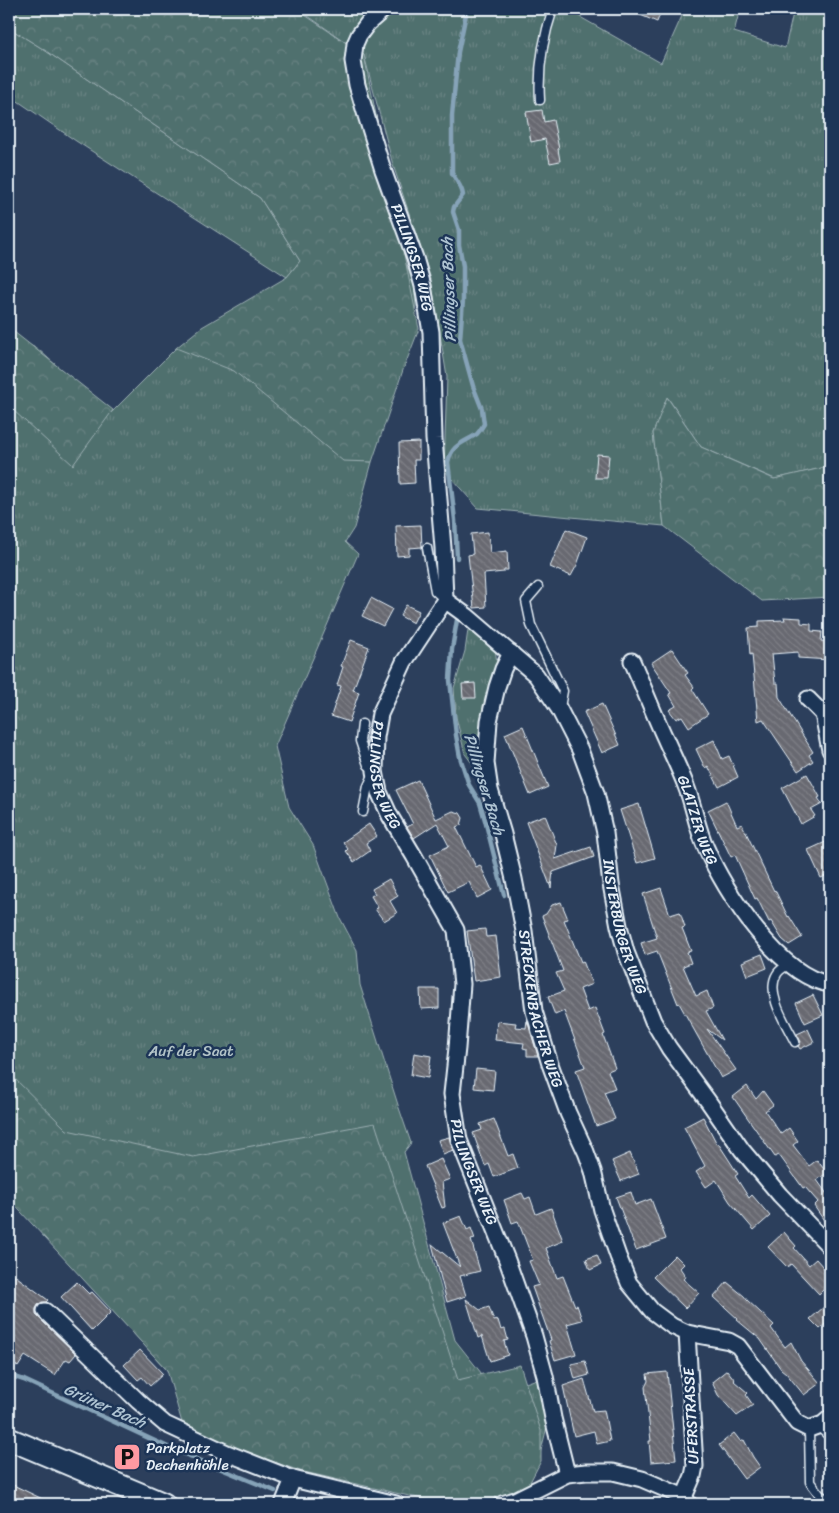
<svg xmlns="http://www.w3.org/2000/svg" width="839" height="1513" viewBox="0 0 839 1513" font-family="Sriracha,sans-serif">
	<defs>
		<pattern id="grass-tufts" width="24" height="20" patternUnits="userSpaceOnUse" patternTransform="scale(1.25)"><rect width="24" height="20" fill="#506f6e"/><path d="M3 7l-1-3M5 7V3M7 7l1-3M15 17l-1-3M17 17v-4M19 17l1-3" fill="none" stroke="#698483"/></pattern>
		<pattern id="forest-crowns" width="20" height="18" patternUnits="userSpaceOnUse" patternTransform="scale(1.25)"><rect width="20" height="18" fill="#506f6e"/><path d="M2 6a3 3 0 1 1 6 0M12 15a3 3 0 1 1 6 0" fill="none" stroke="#698483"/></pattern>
		<pattern id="building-back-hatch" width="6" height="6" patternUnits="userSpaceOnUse" patternTransform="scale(1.25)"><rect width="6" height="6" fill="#686971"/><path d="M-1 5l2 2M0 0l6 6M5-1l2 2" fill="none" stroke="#7e7f86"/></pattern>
	</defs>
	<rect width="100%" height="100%" fill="#2c3f5c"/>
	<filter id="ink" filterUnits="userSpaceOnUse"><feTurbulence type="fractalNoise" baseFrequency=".02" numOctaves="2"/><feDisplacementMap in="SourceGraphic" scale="10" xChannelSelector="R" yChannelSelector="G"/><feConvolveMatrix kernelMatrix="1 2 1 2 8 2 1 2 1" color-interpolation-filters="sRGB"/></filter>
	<g filter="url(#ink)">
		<path fill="url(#grass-tufts)" stroke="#9cb0b3" d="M 298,9 L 566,9 L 661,63 L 685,9 L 740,9 L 734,32 L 785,48 L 794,9 L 830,9 L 830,466 L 775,479 L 701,447 L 668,398 L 653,433 L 664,526 L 478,508 L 444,470 L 447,377 L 431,279 L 393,165 L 364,55 Z
			M 9,28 L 43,49 L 260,198 L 300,261 L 287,277 L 76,141 L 9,95 Z
			M 375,183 L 414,285 L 416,306 L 402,356 L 352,460 L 372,462 L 354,528 L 345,542 L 358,554 L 275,746 L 289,807 L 313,845 L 340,918 L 357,950 L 360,985 L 399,1108 L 411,1143 L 404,1152 L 455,1340 L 497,1393 L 537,1379 L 548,1423 L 539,1458 L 174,1378 L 9,1196 L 9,328 L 9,335 L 38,349 L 110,414 L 176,348 L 268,302 Z
			M 469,623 L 495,648 L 497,664 L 487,699 L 485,737 L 479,772 L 465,754 L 456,717 L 454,688 L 465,651 Z"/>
		<path fill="url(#forest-crowns)" stroke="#9cb0b3" d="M 9,9 L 296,9 L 364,55 L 419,329 L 403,370 L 372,462 L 343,461 L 234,371 L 176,348 L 202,327 L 287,277 L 300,261 L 260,198 L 43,49 L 9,28 Z
			M 9,328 L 113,410 L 73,465 L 13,410 Z
			M 667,397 L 701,447 L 774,479 L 830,466 L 830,597 L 762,601 L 664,526 L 653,433 Z
			M 9,1073 L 67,1130 L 193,1157 L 375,1123 L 458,1380 L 520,1365 L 541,1431 L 541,1461 L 529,1484 L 501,1499 L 446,1504 L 400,1494 L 300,1471 L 184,1430 L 167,1370 L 9,1199 Z"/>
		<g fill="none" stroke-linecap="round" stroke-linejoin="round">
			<path stroke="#86a3b8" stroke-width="4.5" d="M 457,558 L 455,520 L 448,462 C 452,444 464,443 477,434 C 480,431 482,427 484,424 L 482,409 L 473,386 L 460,339 L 463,300 L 463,266 L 459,245 L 459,230 L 453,212 L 454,207 L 463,195 C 462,186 456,181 452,173 L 452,116 L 458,52 L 467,9
				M 457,620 L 452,649 L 450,680 L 456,735 L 460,757 L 469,785 L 480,803 L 485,820 L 504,895
				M 9,1375 L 24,1380 L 170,1448 L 275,1491
				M 301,1499 L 321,1504"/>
		</g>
		<path fill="url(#building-back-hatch)" stroke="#e8f1f8" d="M 626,9 L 662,9 L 657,22 Z
			M 542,110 L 544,122 L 553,120 L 559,149 L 558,149 L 560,161 L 550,163 L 545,139 L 531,142 L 526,112 Z
			M 419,442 L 419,460 L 414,460 L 415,483 L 400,484 L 399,443 Z
			M 597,454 L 609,455 L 607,478 L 595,478 Z
			M 421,525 L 422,547 L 409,548 L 409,555 L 397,556 L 396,526 Z
			M 566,529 L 587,537 L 577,565 L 571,576 L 550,567 Z
			M 488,532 L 490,553 L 507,551 L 508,570 L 504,570 L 504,572 L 484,574 L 486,607 L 474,608 L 468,555 L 473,554 L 471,534 Z
			M 371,598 L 392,609 L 383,626 L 362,616 Z
			M 406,605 L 419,611 L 413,623 L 400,616 Z
			M 784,617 L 801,618 L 801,623 L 811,624 L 811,631 L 822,632 L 821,641 L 830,642 L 830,660 L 798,658 L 798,652 L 772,654 L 775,683 L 778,683 L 779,697 L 813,752 L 809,755 L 813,761 L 798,771 L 763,719 L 758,721 L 752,654 L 750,655 L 748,628 L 759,627 L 759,621 L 785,620 Z
			M 351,640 L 369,647 L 353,690 L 359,692 L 349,722 L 331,716 L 341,686 L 337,685 L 343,667 L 341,666 Z
			M 672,649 L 688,673 L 685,675 L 694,687 L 692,689 L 708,714 L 689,727 L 682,716 L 676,719 L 669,710 L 676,706 L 669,694 L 671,693 L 651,663 Z
			M 475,683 L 476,698 L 463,698 L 462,684 Z
			M 602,704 L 620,745 L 602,753 L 584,712 Z
			M 523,726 L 548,787 L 530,795 L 505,734 Z
			M 714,740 L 722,759 L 729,756 L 738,777 L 719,787 L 708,766 L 705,768 L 696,749 Z
			M 807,774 L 820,797 L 818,798 L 822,804 L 811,810 L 815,816 L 801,824 L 782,788 Z
			M 418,780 L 436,819 L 453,811 L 460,813 L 463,818 L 461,825 L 456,827 L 476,867 L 480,865 L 492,890 L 477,898 L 469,882 L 448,892 L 430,855 L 449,846 L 437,823 L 414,838 L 407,827 L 413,824 L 396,790 Z
			M 726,801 L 737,826 L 742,824 L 774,891 L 775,890 L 788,917 L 789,916 L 802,937 L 789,945 L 782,939 L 771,921 L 769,922 L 757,898 L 755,899 L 735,855 L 731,857 L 708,810 Z
			M 639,804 L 655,858 L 637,863 L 620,810 Z
			M 545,815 L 557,845 L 555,859 L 591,847 L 594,857 L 553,872 L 551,888 L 526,822 Z
			M 369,824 L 377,836 L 366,843 L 370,851 L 354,862 L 346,851 L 348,849 L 343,842 Z
			M 830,840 L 830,874 L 821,878 L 808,850 Z
			M 389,879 L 398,896 L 390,901 L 397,913 L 384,921 L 375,909 L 378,908 L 371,896 L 375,894 L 372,889 Z
			M 661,888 L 670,915 L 680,912 L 685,927 L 682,928 L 691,951 L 687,952 L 691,963 L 683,966 L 696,996 L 707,991 L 713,1008 L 706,1011 L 722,1040 L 707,1029 L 736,1070 L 721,1078 L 679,1003 L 678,1004 L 657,951 L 645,955 L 641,943 L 657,938 L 643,894 Z
			M 561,902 L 568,919 L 564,920 L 581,962 L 583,961 L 592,984 L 580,989 L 588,1011 L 595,1008 L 605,1034 L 603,1035 L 615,1068 L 608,1071 L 615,1088 L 604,1092 L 615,1119 L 596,1126 L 576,1070 L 585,1067 L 564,1011 L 555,1015 L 548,997 L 564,991 L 556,973 L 563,971 L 542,916 L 546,914 L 552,905 Z
			M 485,929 L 486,937 L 496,936 L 501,977 L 474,981 L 467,931 Z
			M 762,954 L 767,968 L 747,976 L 742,962 Z
			M 420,989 L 439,989 L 439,1008 L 421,1009 Z
			M 813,995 L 823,1015 L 805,1023 L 796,1003 Z
			M 527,1020 L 538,1056 L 527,1056 L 527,1049 L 523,1048 L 524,1043 L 495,1040 L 497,1021 L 516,1023 L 515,1027 L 526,1028 Z
			M 808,1029 L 814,1042 L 800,1049 L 798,1046 L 801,1042 L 797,1034 Z
			M 414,1053 L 431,1056 L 428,1078 L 411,1075 Z
			M 476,1069 L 495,1071 L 493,1090 L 474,1088 Z
			M 747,1086 L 756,1099 L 763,1091 L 773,1105 L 765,1111 L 781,1134 L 789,1128 L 798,1141 L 793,1145 L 809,1166 L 817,1160 L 827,1173 L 817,1180 L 827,1194 L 830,1191 L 830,1229 L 814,1206 L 818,1202 L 805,1187 L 803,1188 L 779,1155 L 775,1157 L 733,1097 Z
			M 703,1117 L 717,1144 L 718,1143 L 738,1174 L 735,1176 L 749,1198 L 752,1195 L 770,1216 L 754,1230 L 730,1202 L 716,1180 L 706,1187 L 696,1172 L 705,1166 L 684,1127 Z
			M 494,1119 L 508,1156 L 513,1154 L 518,1168 L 494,1177 L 489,1164 L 485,1166 L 473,1133 L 482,1130 L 480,1124 Z
			M 449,1137 L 453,1150 L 443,1154 L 438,1140 Z
			M 630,1153 L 639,1174 L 621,1181 L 612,1161 Z
			M 441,1159 L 450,1179 L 442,1182 L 445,1207 L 442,1208 L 425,1166 Z
			M 631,1192 L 635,1205 L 651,1199 L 666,1239 L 636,1250 L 616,1197 Z
			M 522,1193 L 525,1199 L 530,1197 L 536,1214 L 551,1208 L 563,1241 L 546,1248 L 557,1278 L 563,1276 L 575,1306 L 577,1305 L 582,1320 L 567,1324 L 576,1354 L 555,1360 L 549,1341 L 551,1340 L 532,1287 L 539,1285 L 529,1261 L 533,1260 L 518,1221 L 512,1223 L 504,1200 Z
			M 461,1216 L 467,1230 L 471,1228 L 475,1239 L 471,1240 L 480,1271 L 460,1276 L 466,1296 L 447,1302 L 432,1244 L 460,1267 L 443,1223 Z
			M 784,1232 L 796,1246 L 794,1248 L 809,1265 L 816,1259 L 830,1275 L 830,1283 L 819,1294 L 791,1264 L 787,1267 L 768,1247 Z
			M 597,1255 L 601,1265 L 590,1270 L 586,1259 Z
			M 675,1255 L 684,1264 L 680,1268 L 686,1277 L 683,1279 L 699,1293 L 685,1308 L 653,1277 Z
			M 9,1271 L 48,1300 L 46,1302 L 42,1302 L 38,1305 L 36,1309 L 36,1315 L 76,1354 L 70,1361 L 66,1359 L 55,1375 L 25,1356 L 18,1367 L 9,1359 Z
			M 77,1282 L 89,1294 L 92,1292 L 111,1312 L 92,1331 L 61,1297 Z
			M 727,1282 L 744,1296 L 747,1300 L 774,1325 L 771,1328 L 785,1347 L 791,1342 L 801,1361 L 820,1383 L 804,1395 L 786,1373 L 781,1369 L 760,1339 L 737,1320 L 738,1319 L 714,1297 Z
			M 466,1299 L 480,1310 L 489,1307 L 494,1321 L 498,1320 L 501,1330 L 505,1329 L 508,1340 L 504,1341 L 508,1355 L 490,1361 L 482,1336 L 478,1338 Z
			M 824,1307 L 830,1314 L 830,1320 L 820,1329 L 810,1319 Z
			M 140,1350 L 163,1374 L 150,1386 L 142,1377 L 138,1380 L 124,1365 Z
			M 585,1361 L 589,1375 L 575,1379 L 571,1364 Z
			M 727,1370 L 735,1380 L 734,1381 L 748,1393 L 746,1395 L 753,1405 L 737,1416 L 718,1395 L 712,1382 Z
			M 667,1372 L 676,1460 L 651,1462 L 649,1441 L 651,1441 L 645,1387 L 648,1381 L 647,1374 Z
			M 584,1379 L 593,1411 L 604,1410 L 610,1441 L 597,1444 L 594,1431 L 574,1436 L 563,1386 Z
			M 734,1433 L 741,1442 L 744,1440 L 753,1457 L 760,1467 L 744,1479 L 719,1445 Z
			M 9,1483 L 53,1504 L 9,1504 Z"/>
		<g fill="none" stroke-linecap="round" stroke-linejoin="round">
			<g stroke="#e8f1f8" stroke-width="11">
				<path id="lane" d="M 783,11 L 783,9
					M 540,100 C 538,69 543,38 553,9
					M 427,548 L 435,591 L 445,600
					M 538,587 L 526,601 L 531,625 L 563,691 L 560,707
					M 362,724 L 360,741 L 368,765 L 375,771 L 368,786 L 363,812
					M 789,964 C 785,967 779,970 777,974 C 765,993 786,1024 795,1042
					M 819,1427 L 830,1437
					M 809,1429 L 810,1482 L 820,1495 L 830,1501"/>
			</g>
			<g stroke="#e8f1f8" stroke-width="19">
				<g id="street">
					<path id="s1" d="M 384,9 L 368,23 L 359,35 L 355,44 L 353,61 L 357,85 L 365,112 L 383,170 L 415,258 L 423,286 L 431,332 L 434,439 L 443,548 L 445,600 L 404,662 L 380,714 L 376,737 L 375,771 L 379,792 L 390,816 L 414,856 L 456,930 L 462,984 L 457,1048 L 452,1094 L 459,1140 L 507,1260 L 534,1336 L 545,1376 L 553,1418 L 567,1474"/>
					<path id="s2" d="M 445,600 L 467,616 L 536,675 L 559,709 L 580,750 L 596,793 L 605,833 L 611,884 L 619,926 L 626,952 L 653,1021 L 669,1048 L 708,1101 L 742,1150 L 780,1195 L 830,1247"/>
					<path id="s3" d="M 511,653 L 503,669 L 497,687 L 489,721 L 486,763 L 490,790 L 503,834 L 514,879 L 524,931 L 534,1011 L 550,1064 L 568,1113 L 586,1152 L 593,1171 L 602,1210 L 618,1256 L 629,1283 L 652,1311 L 672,1326 L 687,1333 L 729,1341 L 738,1346 L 797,1423 L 809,1429 L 823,1424 L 830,1418"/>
					<path id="s4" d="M 632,661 C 643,686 653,712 665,738 C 672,754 680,770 686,786 C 694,806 697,829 706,848 C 725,892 780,977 830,984"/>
					<path d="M 808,699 L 823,714"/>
					<path d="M 830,709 L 823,714 L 830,750"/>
					<path d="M 45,1311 L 138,1401 L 165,1424 L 227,1453 L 293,1479 L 396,1504"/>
					<path d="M 684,1497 L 693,1476 L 695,1466 L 687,1333"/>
					<path d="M 283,1504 L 293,1479"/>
					<path d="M 502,1504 L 515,1500 L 567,1474 L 586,1472 L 613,1472 L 642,1479 L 684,1497 L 689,1504"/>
				</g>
			</g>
			<g stroke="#e8f1f8" stroke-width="25">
				<path id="secondary" d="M 9,1439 L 164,1504"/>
			</g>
			<use href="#lane" stroke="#1d3557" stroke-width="8"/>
			<use href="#street" stroke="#1d3557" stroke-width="15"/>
			<use href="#secondary" stroke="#1d3557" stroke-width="21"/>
		</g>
	</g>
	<defs>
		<g id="parking-square" transform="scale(1.4375)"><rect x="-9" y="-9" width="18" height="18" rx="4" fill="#ff9aa2" stroke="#1d3557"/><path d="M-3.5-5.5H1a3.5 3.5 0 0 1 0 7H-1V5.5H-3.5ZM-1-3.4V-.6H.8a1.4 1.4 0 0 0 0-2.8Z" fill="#111"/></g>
	</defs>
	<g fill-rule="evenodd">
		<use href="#parking-square" x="127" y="1457"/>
	</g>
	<g text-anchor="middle" stroke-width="5" stroke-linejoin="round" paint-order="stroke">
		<g font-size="15" fill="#e8f1f8" stroke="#1d3557">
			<text dy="5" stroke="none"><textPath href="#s1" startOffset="269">PILLINGSER WEG</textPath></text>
			<text dy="5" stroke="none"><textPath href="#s1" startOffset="809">PILLINGSER WEG</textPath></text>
			<text dy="5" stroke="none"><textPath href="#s4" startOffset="172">GLATZER WEG</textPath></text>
			<text dy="5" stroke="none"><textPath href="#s2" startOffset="388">INSTERBURGER WEG</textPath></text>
			<text dy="5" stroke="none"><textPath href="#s3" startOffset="366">STRECKENBACHER WEG</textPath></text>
			<text dy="5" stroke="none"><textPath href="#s1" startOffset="1229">PILLINGSER WEG</textPath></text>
			<text transform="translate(691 1416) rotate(-93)" y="5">UFERSTRASSE</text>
		</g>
		<g font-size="15" fill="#b3c4c8" stroke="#1d3557">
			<text x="191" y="1056">Auf der Saat</text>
		</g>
		<g font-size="15" fill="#e8f1f8" stroke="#1d3557" text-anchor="start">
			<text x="146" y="1453">Parkplatz<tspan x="146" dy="17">Dechenhöhle</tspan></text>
		</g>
		<g font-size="16" font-style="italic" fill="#afc4d3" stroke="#1d3557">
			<text transform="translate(448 290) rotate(-92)" y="6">Pillingser Bach</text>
			<text transform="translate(485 784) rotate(73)" y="6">Pillingser Bach</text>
			<text transform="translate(105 1405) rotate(24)" y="6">Grüner Bach</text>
		</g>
	</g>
	<rect width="839" height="1513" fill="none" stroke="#1d3557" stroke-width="30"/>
	<rect x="15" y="15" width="809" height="1483" fill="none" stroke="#e8f1f8" stroke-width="2" filter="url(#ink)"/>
</svg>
